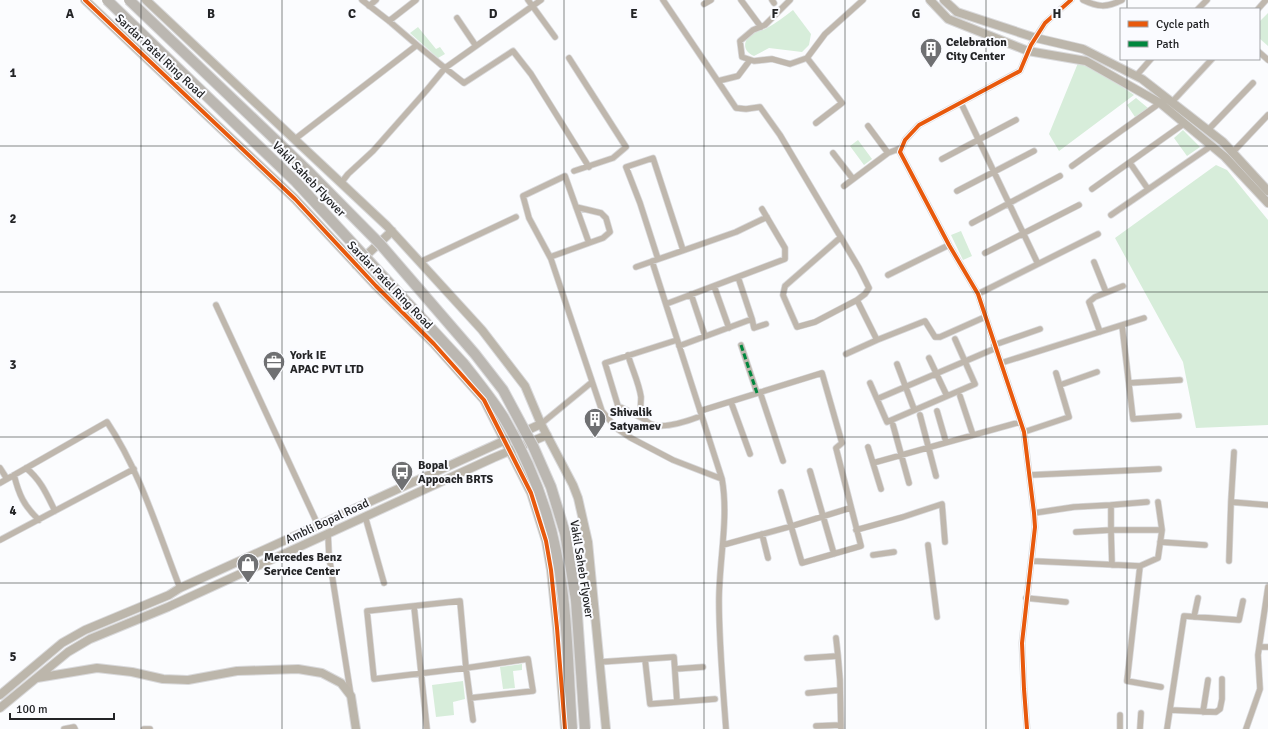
<svg xmlns="http://www.w3.org/2000/svg" width="1268" height="729" viewBox="0 0 1268 729" font-family="Signika,sans-serif">
	<rect width="100%" height="100%" fill="#fbfcfe"/>
	<path fill="#d7edda" d="M 793,10 L 811,34 L 809,45 L 802,52 L 769,48 L 754,56 C 741,50 743,39 755,32 C 758,30 763,31 767,28 C 776,23 785,16 793,10 Z
		M 1268,13 L 1268,46 L 1259,38 L 1259,22 Z
		M 418,27 L 436,49 L 440,47 L 445,54 L 438,58 L 410,33 Z
		M 1078,63 C 1098,70 1116,82 1134,95 L 1059,151 L 1049,134 Z
		M 1136,98 L 1148,108 L 1135,117 L 1127,105 Z
		M 1183,130 L 1200,147 L 1187,156 L 1174,138 Z
		M 858,140 L 872,159 L 864,165 L 850,146 Z
		M 1216,165 L 1227,170 L 1268,220 L 1268,425 L 1196,428 L 1183,362 L 1115,238 Z
		M 961,231 L 972,256 L 963,260 L 951,235 Z
		M 522,664 L 522,670 L 513,671 L 515,688 L 503,689 L 500,667 Z
		M 463,681 L 465,699 L 453,702 L 454,715 L 436,717 L 432,685 Z"/>
	<g fill="none" stroke-linecap="round" stroke-linejoin="round">
		<g stroke="#d9d9db" stroke-width="7">
			<path id="street" d="M 362,0 L 389,21 L 417,45
				M 528,0 L 555,37
				M 663,0 L 736,108 L 746,109 L 760,107 L 780,135 L 859,268 L 869,288 L 865,294 L 857,300 L 877,340 L 925,321 L 935,337 L 940,337 L 985,317
				M 741,0 L 761,27
				M 772,0 L 774,3
				M 790,0 L 765,25 L 753,30 L 740,41 L 742,57 L 754,61 L 772,59 L 790,64 L 807,58 L 825,34 L 863,0
				M 1083,0 C 1098,7 1106,8 1122,0
				M 704,4 L 711,0
				M 369,6 L 376,0
				M 1198,9 L 1207,0
				M 1258,9 L 1266,0
				M 457,18 L 476,46
				M 389,21 L 416,0
				M 1259,52 L 1268,60
				M 569,58 L 626,147 L 613,158 L 574,171
				M 807,58 L 842,103 L 816,123
				M 1136,76 L 1151,59
				M 718,81 L 738,76 L 750,60
				M 1172,102 L 1212,59
				M 961,103 L 1038,264
				M 868,126 L 888,153
				M 1208,130 L 1253,83
				M 295,139 L 417,45 L 445,68 L 541,0
				M 833,153 L 853,179
				M 1232,153 L 1268,115
				M 942,159 L 1016,120
				M 1130,163 L 1148,189
				M 1072,166 L 1160,103
				M 341,183 L 348,174 L 373,151 L 426,91 L 445,68 L 464,83 L 513,51 L 531,74 L 589,167
				M 844,186 L 888,153 L 901,148
				M 1092,189 L 1185,123
				M 957,191 L 1034,151
				M 576,207 L 601,213 L 606,218 L 610,232 L 603,238 L 589,243
				M 1111,215 L 1211,146
				M 972,223 L 1060,176
				M 841,237 L 785,286 L 783,295 L 797,327 L 815,322 L 857,300
				M 985,253 L 1079,205
				M 550,257 L 589,243 L 565,176 L 523,196 L 529,218 L 550,257 L 551,259 L 602,411 L 616,428 L 631,438 L 673,460 L 722,479 C 729,519 719,560 719,601 C 719,643 723,687 726,729
				M 658,259 L 640,203 L 626,167 L 653,158 L 683,250
				M 652,261 L 722,479
				M 420,262 L 516,217
				M 1094,262 L 1106,292
				M 636,267 L 736,232 L 767,217
				M 888,275 L 949,245
				M 738,277 L 752,319
				M 714,286 L 729,328
				M 691,294 L 705,336
				M 978,294 L 1098,234
				M 666,304 L 785,259 L 785,248 L 762,209
				M 216,305 L 318,525
				M 1122,325 L 1133,419 L 1179,416
				M 1100,332 L 1089,302 L 1095,297 L 1123,286
				M 741,345 L 757,393
				M 994,345 L 1040,329
				M 679,346 L 752,319 L 754,328 L 766,324
				M 846,354 L 877,340
				M 628,355 C 632,369 639,383 641,397 C 641,405 639,410 644,418 C 652,434 688,421 701,416
				M 929,358 L 947,396
				M 1001,363 L 1144,318
				M 897,364 L 914,409
				M 870,383 L 887,422 L 975,384 L 955,339
				M 1129,383 L 1180,380
				M 1060,385 L 1097,372
				M 760,392 L 783,461
				M 960,396 L 973,435
				M 877,399 L 996,348
				M 731,402 L 750,454
				M 700,411 L 822,373 L 842,443 L 836,448 L 861,546 L 802,563 L 781,492
				M 937,411 L 946,442
				M 920,415 L 936,476
				M 644,419 L 618,406 L 605,363 L 677,340
				M 541,424 L 592,382
				M 893,425 L 909,483
				M 1024,432 L 1069,417 L 1056,373
				M 868,447 L 881,489
				M 873,463 L 1020,422
				M 0,468 L 7,479
				M 26,468 C 41,480 47,495 55,511
				M 810,471 L 834,554
				M 14,475 C 19,495 24,506 39,520
				M 1030,475 L 1159,469
				M 0,483 L 107,422 C 141,473 158,532 180,588
				M 1231,502 L 1234,452
				M 1111,505 L 1147,502
				M 1034,513 L 1074,507 L 1111,505 L 1111,530 L 1076,532
				M 365,516 L 384,583
				M 856,530 L 903,517 L 942,504 L 945,542
				M 328,533 L 329,556 L 351,696
				M 762,534 L 768,558
				M 0,540 L 134,469
				M 1160,542 L 1205,545
				M 723,545 L 792,526 L 850,508
				M 928,545 L 937,617
				M 873,555 L 894,552
				M 1032,561 L 1140,566 L 1158,558 L 1162,530 L 1158,502
				M 1229,561 L 1231,502 L 1268,505
				M 1112,565 L 1111,530 L 1162,530
				M 1140,566 L 1127,681 L 1161,687
				M 1026,598 L 1066,602
				M 414,606 L 427,729
				M 1194,617 L 1198,598
				M 836,638 L 838,656
				M 1260,647 L 1268,647
				M 807,658 L 838,656 L 840,680 L 841,729
				M 645,659 L 650,704 L 677,702
				M 600,662 L 674,657 L 677,702 L 715,699
				M 675,669 L 703,667
				M 808,693 L 840,690
				M 470,698 L 533,691 L 528,659 L 466,668 L 374,679 L 367,611 L 460,601 L 466,668 L 473,720
				M 1170,710 L 1216,712 L 1220,709 L 1222,699 L 1222,679
				M 1203,712 L 1208,680
				M 816,726 L 841,725
				M 64,729 L 74,727 L 75,729
				M 144,729 L 150,729
				M 1027,729 L 1024,689 L 1022,643 L 1035,527 L 1034,513 L 1024,432 L 978,294 L 949,245 L 900,152 L 905,140 L 919,125 L 1020,71 L 1031,45 L 1045,23 L 1071,0
				M 1120,729 L 1120,715
				M 1140,729 L 1141,713
				M 1167,729 L 1184,616 L 1239,620 L 1243,601
				M 1246,729 L 1260,689 L 1258,655 L 1268,587"/>
		</g>
		<g stroke="#d9d9db" stroke-width="10">
			<path id="secondary" d="M 85,0 L 295,199 L 376,286 L 434,344 L 484,400 L 531,493 L 546,541 L 551,570 L 557,628 L 565,729
				M 146,0 L 387,226 L 482,330 L 525,386 L 541,424 L 573,485 L 578,498 L 588,542 L 606,729
				M 930,0 L 948,19 L 1028,51 L 1086,61 L 1160,103 L 1225,157 L 1268,203
				M 944,0 L 957,12 L 1036,38 L 1083,49 L 1142,79 L 1223,142 L 1268,191
				M 356,265 L 392,231
				M 37,678 L 97,668 L 132,672 L 163,679 L 188,680 L 237,671 L 298,669 L 322,673 L 341,683 L 351,696 L 356,729
				M 0,695 L 62,643 L 85,630 L 169,595 L 180,588 L 541,424
				M 0,708 L 68,652 L 90,639 L 168,607 L 493,458 L 547,435"/>
		</g>
		<use href="#street" stroke="#bfb7ad" stroke-width="5.5"/>
		<use href="#secondary" stroke="#bcb6ab" stroke-width="8"/>
		<g stroke="#d9d9db" stroke-width="12" stroke-linecap="butt">
			<path id="highway-bridge" d="M 107,0 L 296,182 L 464,364 C 478,382 492,399 504,418 C 521,447 536,480 546,512 C 568,581 567,657 572,729
				M 129,0 L 307,170 L 381,245 L 475,354 L 503,390 L 533,446 L 551,487 L 565,533 L 576,600 L 585,729"/>
		</g>
		<use href="#highway-bridge" stroke="#bbb7b1" stroke-width="10"/>
		<path stroke="#00873e" stroke-width="3" stroke-dasharray="6 3" stroke-linecap="butt" d="M 741,345 L 757,393"/>
		<g stroke="#fafbff" stroke-width="6">
			<path id="cycleway" d="M 85,0 L 295,199 L 376,286 L 434,344 L 484,400 L 531,493 L 546,541 L 551,570 L 557,628 L 565,729
				M 1027,729 L 1024,689 L 1022,643 L 1035,527 L 1034,513 L 1024,432 L 978,294 L 949,245 L 900,152 L 905,140 L 919,125 L 1020,71 L 1031,45 L 1045,23 L 1071,0"/>
		</g>
		<use href="#cycleway" stroke="#e8590c" stroke-width="4"/>
	</g>
	<path fill="none" stroke="#232426" stroke-width="1" stroke-opacity="0.55" d="M 141,0 L 141,729M 282,0 L 282,729M 423,0 L 423,729M 564,0 L 564,729M 704,0 L 704,729M 845,0 L 845,729M 986,0 L 986,729M 1127,0 L 1127,9M 1127,59 L 1127,729M 0,146 L 1268,146M 0,292 L 1268,292M 0,437 L 1268,437M 0,583 L 1268,583"/>
	<defs>
		<g id="building-pin" transform="scale(1.15)"><path d="M0 17L-7.5 6A9.5 9.5 0 1 1 7.5 6Z" fill="#6f7072" stroke="#fafbff"/><path d="M-4-6H4V6H1V3H-1V6H-4ZM-2.5-4.3h1.7v1.8h-1.7ZM.8-4.3h1.7v1.8H.8ZM-2.5-1h1.7V.8h-1.7ZM.8-1h1.7V.8H.8Z" fill="#fff"/></g>
		<g id="office-pin" transform="scale(1.15)"><path d="M0 17L-7.5 6A9.5 9.5 0 1 1 7.5 6Z" fill="#6f7072" stroke="#fafbff"/><path d="M-6-3h4V-5.5h4V-3h4V5H-6ZM-1-4.5V-3h2v-1.5ZM-6 0V1H6V0Z" fill="#fff"/></g>
		<g id="bus-pin" transform="scale(1.15)"><path d="M0 17L-7.5 6A9.5 9.5 0 1 1 7.5 6Z" fill="#6f7072" stroke="#fafbff"/><path d="M-5-6H5V4H4V6H2V4H-2V6H-4V4H-5ZM-3.5-4V0h7V-4ZM-3.5 1.2v1.5H-2V1.2ZM2 1.2v1.5H3.5V1.2Z" fill="#fff"/></g>
		<g id="shop-pin" transform="scale(1.15)"><path d="M0 17L-7.5 6A9.5 9.5 0 1 1 7.5 6Z" fill="#6f7072" stroke="#fafbff"/><path d="M-5-2.5h2.3a2.7 3.5 0 0 1 5.4 0H5L5.5 6h-11ZM-1.5-2.5h3a1.5 2.3 0 0 0-3 0Z" fill="#fff"/></g>
	</defs>
	<g fill-rule="evenodd">
		<use href="#building-pin" x="931" y="49"/>
		<use href="#office-pin" x="274" y="362"/>
		<use href="#building-pin" x="595" y="419"/>
		<use href="#bus-pin" x="402" y="472"/>
		<use href="#shop-pin" x="248" y="564"/>
	</g>
	<g text-anchor="middle" stroke-width="4" stroke-linejoin="round" paint-order="stroke">
		<g font-size="12" font-weight="bold" fill="#232426" stroke="#fafbff" text-anchor="start">
			<text x="946" y="46">Celebration<tspan x="946" dy="14">City Center</tspan></text>
			<text x="290" y="359">York IE<tspan x="290" dy="14">APAC PVT LTD</tspan></text>
			<text x="610" y="416">Shivalik<tspan x="610" dy="14">Satyamev</tspan></text>
			<text x="418" y="469">Bopal<tspan x="418" dy="14">Appoach BRTS</tspan></text>
			<text x="264" y="561">Mercedes Benz<tspan x="264" dy="14">Service Center</tspan></text>
		</g>
		<g font-size="12" fill="#232426" stroke="#fafbff">
			<text transform="translate(160 56) rotate(43)" y="4">Sardar Patel Ring Road</text>
			<text transform="translate(309 179) rotate(46)" y="4">Vakil Saheb Flyover</text>
			<text transform="translate(390 285) rotate(46)" y="4">Sardar Patel Ring Road</text>
			<text transform="translate(327 521) rotate(-25)" y="4">Ambli Bopal Road</text>
			<text transform="translate(582 569) rotate(81)" y="4">Vakil Saheb Flyover</text>
		</g>
	</g>
	<g font-size="13" text-anchor="middle" font-weight="bold" fill="#232426" stroke="#fafbff" stroke-width="4" stroke-linejoin="round" paint-order="stroke">
		<text x="70" y="18">A</text>
		<text x="211" y="18">B</text>
		<text x="352" y="18">C</text>
		<text x="493" y="18">D</text>
		<text x="634" y="18">E</text>
		<text x="775" y="18">F</text>
		<text x="916" y="18">G</text>
		<text x="1057" y="18">H</text>
		<text x="13" y="77">1</text>
		<text x="13" y="223">2</text>
		<text x="13" y="369">3</text>
		<text x="13" y="515">4</text>
		<text x="13" y="661">5</text>
	</g>
	<rect x="1120" y="8" width="140" height="52" fill="#fafbff" stroke="#a4a5a8"/>
	<rect x="1128" y="21" width="20" height="6" fill="#e8590c" stroke="#a4a5a8"/>
	<text x="1156" y="28" font-size="12" fill="#232426">Cycle path</text>
	<rect x="1128" y="41" width="20" height="6" fill="#00873e" stroke="#a4a5a8"/>
	<text x="1156" y="48" font-size="12" fill="#232426">Path</text>
	<path d="M10 713v6h104v-6" fill="none" stroke="#232426" stroke-width="2"/>
	<text x="16" y="713" font-size="12" fill="#232426" stroke="#fafbff" stroke-width="3" paint-order="stroke">100 m</text>
</svg>
